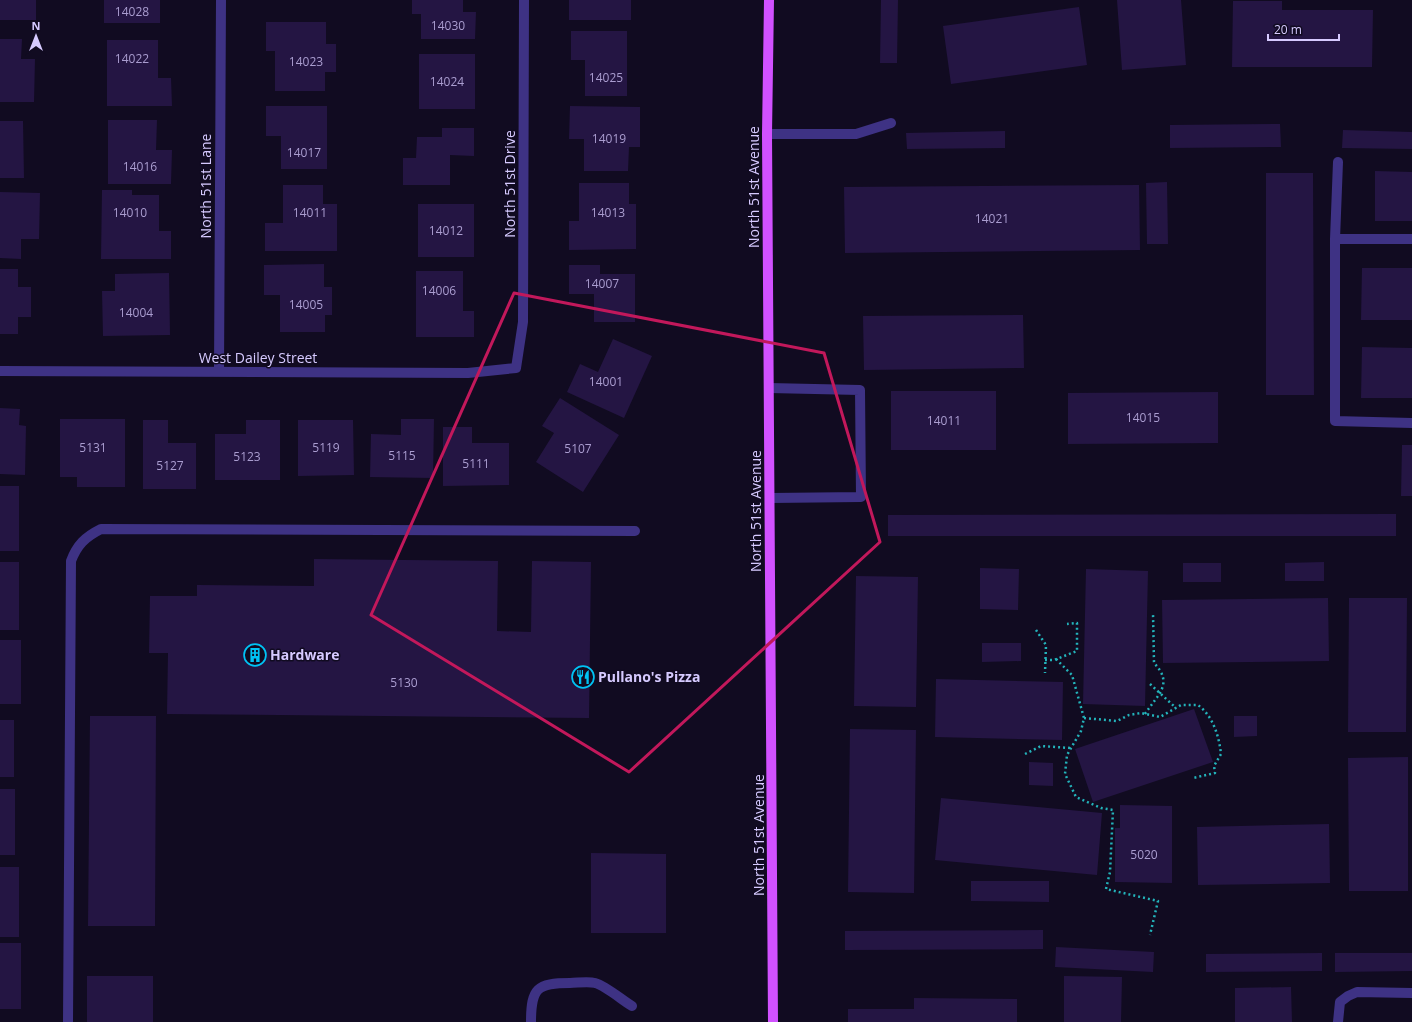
<svg xmlns="http://www.w3.org/2000/svg" width="1412" height="1022" viewBox="0 0 1412 1022" font-family="'Open Sans',sans-serif">
	<rect width="100%" height="100%" fill="#110b21"/>
	<path fill="#241543" d="M 0,0 L 36,0 L 36,20 L 0,20 Z
		M 104,0 L 160,0 L 160,23 L 104,23 Z
		M 412,0 L 463,0 L 463,12 L 476,12 L 475,39 L 421,39 L 421,14 L 412,14 Z
		M 569,0 L 631,0 L 631,20 L 569,20 Z
		M 881,0 L 898,0 L 897,63 L 880,63 Z
		M 1117,0 L 1181,0 L 1186,65 L 1122,70 Z
		M 1233,1 L 1282,1 L 1282,10 L 1373,10 L 1372,67 L 1232,67 Z
		M 1079,7 L 1087,65 L 951,84 L 943,26 Z
		M 266,22 L 326,22 L 326,44 L 336,44 L 336,72 L 325,72 L 325,91 L 275,91 L 275,51 L 266,51 Z
		M 571,31 L 627,31 L 627,96 L 585,96 L 585,60 L 571,60 Z
		M 0,39 L 22,39 L 21,59 L 35,59 L 34,102 L 0,102 Z
		M 107,40 L 158,40 L 158,78 L 171,78 L 172,106 L 107,106 Z
		M 419,54 L 475,54 L 475,109 L 419,109 Z
		M 266,106 L 327,106 L 327,169 L 281,169 L 281,136 L 266,136 Z
		M 570,106 L 640,107 L 640,147 L 629,147 L 628,171 L 584,171 L 584,139 L 569,139 Z
		M 108,120 L 157,120 L 156,150 L 172,150 L 171,184 L 108,184 Z
		M 0,121 L 23,121 L 24,178 L 0,178 Z
		M 1280,124 L 1281,147 L 1170,148 L 1170,125 Z
		M 442,128 L 474,128 L 474,156 L 450,155 L 450,185 L 403,185 L 403,158 L 416,158 L 417,137 L 442,137 Z
		M 1343,130 L 1412,132 L 1412,149 L 1342,148 Z
		M 1005,131 L 1005,148 L 907,149 L 906,133 Z
		M 1375,171 L 1412,172 L 1412,221 L 1375,221 Z
		M 1266,173 L 1313,173 L 1314,395 L 1266,395 Z
		M 1167,182 L 1168,244 L 1147,244 L 1146,183 Z
		M 579,183 L 629,183 L 629,204 L 636,204 L 636,249 L 569,250 L 569,221 L 579,221 Z
		M 283,185 L 323,185 L 323,204 L 337,204 L 337,251 L 265,251 L 265,223 L 283,223 Z
		M 1139,185 L 1140,250 L 845,253 L 844,187 Z
		M 102,190 L 132,190 L 132,195 L 159,195 L 159,231 L 171,231 L 171,259 L 101,259 Z
		M 0,192 L 40,193 L 39,239 L 21,239 L 21,259 L 0,258 Z
		M 418,204 L 474,204 L 474,257 L 418,257 Z
		M 324,264 L 324,287 L 332,287 L 332,315 L 325,315 L 325,332 L 280,332 L 280,295 L 264,295 L 264,265 Z
		M 569,265 L 600,265 L 600,274 L 635,274 L 635,322 L 594,322 L 594,294 L 569,294 Z
		M 1362,268 L 1412,268 L 1412,320 L 1361,320 Z
		M 0,269 L 18,269 L 18,287 L 31,287 L 31,317 L 18,317 L 18,334 L 0,334 Z
		M 416,271 L 463,271 L 463,311 L 474,311 L 474,337 L 416,337 Z
		M 169,273 L 170,335 L 103,336 L 102,291 L 115,291 L 115,274 Z
		M 1023,315 L 1024,368 L 864,370 L 863,316 Z
		M 613,339 L 652,356 L 624,418 L 567,392 L 580,364 L 598,372 Z
		M 1362,347 L 1412,348 L 1412,398 L 1361,398 Z
		M 891,391 L 996,391 L 996,450 L 891,450 Z
		M 1218,392 L 1218,443 L 1068,444 L 1068,393 Z
		M 560,398 L 619,435 L 583,492 L 536,462 L 554,433 L 542,426 Z
		M 0,408 L 20,409 L 19,425 L 26,426 L 25,475 L 0,474 Z
		M 60,419 L 125,419 L 125,487 L 77,487 L 77,477 L 60,477 Z
		M 401,419 L 434,419 L 433,478 L 370,477 L 371,434 L 401,435 Z
		M 143,420 L 168,420 L 168,443 L 196,443 L 196,489 L 143,489 Z
		M 246,420 L 280,420 L 280,480 L 215,480 L 215,434 L 246,434 Z
		M 298,420 L 353,420 L 354,475 L 298,476 Z
		M 443,427 L 472,427 L 472,443 L 509,443 L 509,485 L 443,486 Z
		M 1402,445 L 1412,445 L 1412,496 L 1401,496 Z
		M 0,486 L 19,486 L 19,551 L 0,551 Z
		M 1396,514 L 1396,536 L 888,536 L 888,515 Z
		M 314,559 L 498,561 L 497,631 L 531,632 L 532,561 L 591,562 L 589,718 L 167,714 L 168,653 L 149,653 L 150,596 L 197,596 L 197,585 L 314,586 Z
		M 0,562 L 19,562 L 19,630 L 0,630 Z
		M 1324,562 L 1324,581 L 1285,581 L 1285,563 Z
		M 1183,563 L 1221,563 L 1221,582 L 1183,582 Z
		M 980,568 L 1019,569 L 1018,610 L 980,609 Z
		M 1086,569 L 1148,571 L 1145,706 L 1083,704 Z
		M 856,576 L 918,577 L 916,707 L 854,706 Z
		M 1328,598 L 1329,661 L 1163,663 L 1162,600 Z
		M 1349,598 L 1407,598 L 1406,732 L 1348,732 Z
		M 0,640 L 21,640 L 21,704 L 0,704 Z
		M 982,643 L 1021,643 L 1021,661 L 982,662 Z
		M 936,679 L 1063,682 L 1062,740 L 935,737 Z
		M 1194,709 L 1213,762 L 1093,802 L 1075,749 Z
		M 90,716 L 156,716 L 155,926 L 88,926 Z
		M 1234,716 L 1257,716 L 1257,736 L 1234,737 Z
		M 0,720 L 14,720 L 14,777 L 0,777 Z
		M 850,729 L 916,730 L 914,893 L 848,892 Z
		M 1408,757 L 1408,891 L 1349,891 L 1348,758 Z
		M 1029,762 L 1053,763 L 1053,786 L 1029,785 Z
		M 0,789 L 15,789 L 15,855 L 0,855 Z
		M 941,798 L 1102,813 L 1097,875 L 935,860 Z
		M 1120,805 L 1172,806 L 1172,883 L 1115,882 L 1115,828 L 1120,828 Z
		M 1329,824 L 1330,883 L 1198,885 L 1197,827 Z
		M 591,853 L 666,854 L 666,933 L 591,933 Z
		M 0,867 L 19,867 L 19,937 L 0,937 Z
		M 971,881 L 1049,881 L 1049,902 L 971,901 Z
		M 1043,930 L 1043,949 L 845,950 L 845,931 Z
		M 0,943 L 21,943 L 21,1009 L 0,1009 Z
		M 1056,947 L 1154,952 L 1153,972 L 1055,967 Z
		M 1322,953 L 1322,971 L 1206,972 L 1206,954 Z
		M 1335,953 L 1412,953 L 1412,971 L 1335,972 Z
		M 87,976 L 153,976 L 153,1022 L 87,1022 Z
		M 1064,976 L 1122,977 L 1121,1022 L 1064,1022 Z
		M 1291,987 L 1292,1022 L 1235,1022 L 1235,988 Z
		M 914,998 L 1017,999 L 1017,1022 L 848,1022 L 848,1009 L 914,1009 Z"/>
	<g fill="none" stroke-linecap="round" stroke-linejoin="round">
		<path stroke="#23b3ba" stroke-width="2.5" stroke-dasharray="2 3" stroke-linecap="butt" d="M 1036,630 L 1046,645 L 1045,673
			M 1056,659 L 1072,675 L 1084,718 L 1081,731 L 1067,755 L 1065,774 L 1076,797 L 1101,808 L 1113,810 L 1110,872 L 1106,889 L 1158,901 L 1150,935
			M 1045,660 L 1054,660 L 1077,651 L 1077,623 L 1067,624
			M 1150,684 L 1176,708
			M 1145,714 C 1158,694 1174,684 1154,663 L 1153,613
			M 1084,718 L 1117,721 L 1129,715 L 1141,713 L 1160,717 L 1181,705 L 1198,705 C 1213,716 1219,736 1221,754 L 1214,766 L 1215,773 L 1193,778
			M 1025,754 L 1041,746 L 1070,748"/>
		<path stroke="#3e3284" stroke-width="10" d="M 767,134 L 856,134 L 891,123
			M 1338,162 L 1335,239 L 1335,421 L 1412,423
			M 1335,239 L 1412,239
			M 769,388 L 860,390 L 861,497 L 771,498
			M 68,1022 L 71,561 C 77,545 85,537 101,529 L 635,531
			M 531,1022 C 531,988 537,983 570,983 C 577,983 588,981 595,983 C 606,986 622,1000 632,1006
			M 1338,1022 L 1340,1002 L 1348,996 L 1357,992 L 1412,993"/>
		<path stroke="#3e3284" stroke-width="10" d="M 0,371 L 468,373 L 516,368 L 523,322 L 524,0
			M 219,372 L 221,0"/>
		<path stroke="#d151ff" stroke-width="10" d="M 769,0 L 767,134 L 773,1022"/>
	</g>
	<path fill="none" stroke="#c2185b" stroke-width="3" stroke-linejoin="round" d="M 514,293 L 824,353 L 880,542 L 629,772 L 371,615 Z"/>
	<defs>
		<g id="building-ring" transform="scale(1.15)"><circle r="9.5" fill="#110b21" stroke="#00c3f5" stroke-width="1.5"/><path d="M-4-6H4V6H1V3H-1V6H-4ZM-2.5-4.3h1.7v1.8h-1.7ZM.8-4.3h1.7v1.8H.8ZM-2.5-1h1.7V.8h-1.7ZM.8-1h1.7V.8H.8Z" fill="#00c3f5"/></g>
		<g id="restaurant-ring" transform="scale(1.15)"><circle r="9.5" fill="#110b21" stroke="#00c3f5" stroke-width="1.5"/><path d="M-5-6h1v4h1v-4h1v4h1v-4h1v5L-1.5 .5V6h-2V.5L-5-1ZM5-6V6H3V1.5H1.5Q1.5-4 5-6Z" fill="#00c3f5"/></g>
	</defs>
	<g fill-rule="evenodd">
		<use href="#building-ring" x="255" y="655"/>
		<use href="#restaurant-ring" x="583" y="677"/>
	</g>
	<g text-anchor="middle" stroke-width="3" stroke-linejoin="round" paint-order="stroke">
		<g font-size="12" fill="#aa9dd0">
			<text x="132" y="16">14028</text>
			<text x="448" y="30">14030</text>
			<text x="132" y="63">14022</text>
			<text x="306" y="66">14023</text>
			<text x="606" y="82">14025</text>
			<text x="447" y="86">14024</text>
			<text x="609" y="143">14019</text>
			<text x="304" y="157">14017</text>
			<text x="140" y="171">14016</text>
			<text x="130" y="217">14010</text>
			<text x="310" y="217">14011</text>
			<text x="608" y="217">14013</text>
			<text x="992" y="223">14021</text>
			<text x="446" y="235">14012</text>
			<text x="602" y="288">14007</text>
			<text x="439" y="295">14006</text>
			<text x="306" y="309">14005</text>
			<text x="136" y="317">14004</text>
			<text x="606" y="386">14001</text>
			<text x="1143" y="422">14015</text>
			<text x="944" y="425">14011</text>
			<text x="93" y="452">5131</text>
			<text x="326" y="452">5119</text>
			<text x="578" y="453">5107</text>
			<text x="402" y="460">5115</text>
			<text x="247" y="461">5123</text>
			<text x="476" y="468">5111</text>
			<text x="170" y="470">5127</text>
			<text x="404" y="687">5130</text>
			<text x="1144" y="859">5020</text>
		</g>
		<g font-size="14" fill="#d6caff" stroke="#110b21">
			<text transform="translate(510 184) rotate(-90)" y="5">North 51st Drive</text>
			<text transform="translate(206 186) rotate(-90)" y="5">North 51st Lane</text>
			<text transform="translate(754 187) rotate(-90)" y="5">North 51st Avenue</text>
			<text x="258" y="363">West Dailey Street</text>
			<text transform="translate(756 511) rotate(-90)" y="5">North 51st Avenue</text>
			<text transform="translate(759 835) rotate(-90)" y="5">North 51st Avenue</text>
		</g>
		<g font-size="14" font-weight="bold" fill="#d6caff" stroke="#110b21" text-anchor="start">
			<text x="270" y="660">Hardware</text>
			<text x="598" y="682">Pullano's Pizza</text>
		</g>
	</g>
	<g transform="translate(36 36)" stroke="#110b21" stroke-width="3" paint-order="stroke">
	<path d="M0-3L7 15L0 10L-7 15Z" fill="#d6caff"/>
	<text y="-6" font-size="11" font-weight="bold" text-anchor="middle" fill="#d6caff">N</text>
	</g>
	<path d="M1268 34v6h71v-6" fill="none" stroke="#d6caff" stroke-width="2"/>
	<text x="1274" y="34" font-size="12" fill="#d6caff" stroke="#110b21" stroke-width="3" paint-order="stroke">20 m</text>
</svg>
